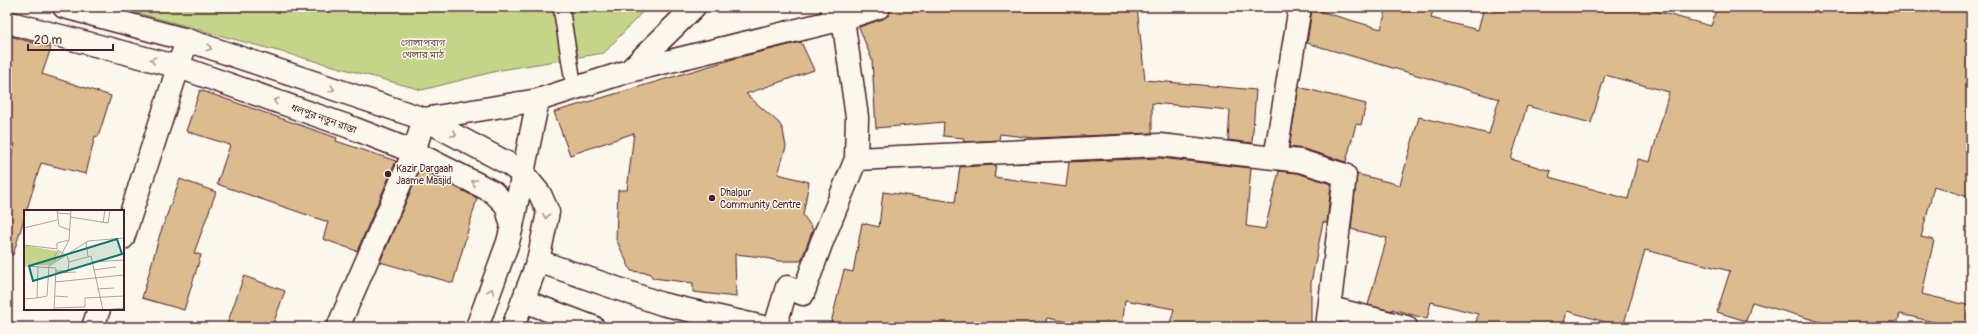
<svg xmlns="http://www.w3.org/2000/svg" width="1978" height="334" viewBox="0 0 1978 334" font-family="Pangolin,'Noto Sans Bengali',sans-serif">
	<rect width="100%" height="100%" fill="#fbf7ec"/>
	<filter id="ink" filterUnits="userSpaceOnUse"><feTurbulence type="fractalNoise" baseFrequency=".025" numOctaves="2"/><feDisplacementMap in="SourceGraphic" scale="8" xChannelSelector="R" yChannelSelector="G"/><feConvolveMatrix kernelMatrix="1 2 1 2 8 2 1 2 1" color-interpolation-filters="sRGB"/></filter>
	<g filter="url(#ink)">
		<path fill="#c4d58a" stroke="#877a5a" d="M 115,7 L 647,7 L 604,53 L 501,70 L 422,90 Z"/>
		<path fill="#dcbc8f" stroke="#4a1f2b" fill-rule="evenodd" d="M 891,7 L 1137,7 L 1145,80 L 1256,90 L 1252,143 L 1228,140 L 1230,110 L 1152,103 L 1152,133 L 1034,138 L 1000,134 L 999,140 L 963,142 L 964,138 L 943,136 L 944,122 L 876,128 L 872,60 L 859,27 L 883,19 L 889,15 Z
			M 1387,7 L 1434,7 L 1431,18 L 1478,30 L 1484,7 L 1640,7 L 1711,26 L 1717,7 L 1971,7 L 1971,198 L 1934,186 L 1921,237 L 1934,240 L 1922,294 L 1971,306 L 1971,327 L 1955,327 L 1900,314 L 1896,327 L 1838,327 L 1752,302 L 1746,321 L 1717,312 L 1730,271 L 1645,250 L 1623,327 L 1567,311 L 1563,327 L 1475,327 L 1478,314 L 1431,302 L 1427,319 L 1392,309 L 1392,311 L 1368,305 L 1387,238 L 1351,229 L 1357,174 L 1400,185 L 1419,117 L 1489,134 L 1499,99 L 1307,43 L 1312,9 L 1381,29 ZM 1605,75 L 1669,92 L 1650,162 L 1638,159 L 1628,199 L 1549,177 L 1551,171 L 1511,159 L 1527,106 L 1591,123 Z
			M 7,35 L 51,48 L 42,74 L 111,96 L 98,137 L 95,136 L 86,174 L 41,163 L 13,255 L 7,254 L 7,170 L 15,144 L 7,141 Z
			M 801,42 L 814,70 L 746,94 L 779,123 L 783,130 L 786,147 L 778,174 L 809,182 L 803,215 L 813,229 L 801,261 L 778,261 L 762,257 L 735,254 L 736,297 L 693,292 L 693,283 L 653,278 L 649,273 L 631,271 L 616,239 L 618,190 L 627,190 L 634,133 L 570,155 L 554,112 L 740,57 Z
			M 1299,87 L 1366,104 L 1361,125 L 1356,124 L 1346,162 L 1304,149 L 1289,147 Z
			M 200,90 L 337,138 L 336,141 L 396,161 L 357,251 L 323,239 L 328,222 L 217,184 L 230,145 L 186,131 Z
			M 1160,158 L 1251,168 L 1246,226 L 1265,229 L 1279,171 L 1297,173 L 1331,184 L 1327,223 L 1323,222 L 1311,283 L 1311,327 L 1169,327 L 1174,309 L 1125,300 L 1122,327 L 1085,327 L 1085,325 L 1047,318 L 1044,327 L 830,327 L 844,270 L 853,272 L 862,223 L 879,227 L 883,192 L 955,202 L 960,167 L 996,165 L 994,177 L 1066,187 L 1069,162 Z
			M 420,169 L 477,198 L 453,283 L 380,262 Z
			M 180,179 L 216,192 L 194,253 L 201,255 L 184,310 L 142,298 L 160,234 Z
			M 244,276 L 285,291 L 272,327 L 226,327 Z"/>
		<g fill="none" stroke-linecap="round" stroke-linejoin="round">
			<g stroke="#4a1f2b" stroke-width="18">
				<path id="service" d="M 561,7 L 574,88"/>
			</g>
			<g stroke="#4a1f2b" stroke-width="25">
				<path id="minor" d="M 630,70 L 694,7
					M 1275,158 L 1300,7
					M 856,159 L 1160,145 L 1300,161 L 1345,175 L 1327,327
					M 512,226 L 538,100
					M 123,238 L 187,40
					M 538,261 L 662,304 L 763,327
					M 524,301 L 593,327
					M 1330,308 L 1406,327
					M 93,327 L 99,309
					M 338,327 L 414,152 L 424,119 L 538,100 L 629,71 L 843,19 L 879,7
					M 775,327 L 787,287 L 803,294 L 821,244 L 856,159 L 857,117 L 843,19 L 832,8"/>
			</g>
			<g stroke="#4a1f2b" stroke-width="25">
				<path id="secondary" d="M 64,7 L 187,40 L 424,119 L 509,164 L 526,177 L 540,194 L 548,212 L 538,261 L 513,327
					M 7,22 L 179,67 L 350,127 L 414,152 L 493,192 L 506,205 L 512,226 L 508,242 L 477,327"/>
			</g>
			<use href="#service" stroke="#fbf7ec" stroke-width="15"/>
			<use href="#minor" stroke="#fbf7ec" stroke-width="22"/>
			<use href="#secondary" stroke="#fbf7ec" stroke-width="22"/>
		</g>
		<defs><path id="oneway-chevron" d="M-2-3.5L2.5 0L-2 3.5" fill="none" stroke-width="1.6" stroke-linecap="round" stroke-linejoin="round"/></defs>
		<g stroke="#ab9695">
			<use href="#oneway-chevron" transform="translate(209 48) rotate(18)"/>
			<use href="#oneway-chevron" transform="translate(153 60) rotate(-165)"/>
			<use href="#oneway-chevron" transform="translate(332 89) rotate(18)"/>
			<use href="#oneway-chevron" transform="translate(276 101) rotate(-161)"/>
			<use href="#oneway-chevron" transform="translate(454 134) rotate(27)"/>
			<use href="#oneway-chevron" transform="translate(474 182) rotate(-153)"/>
			<use href="#oneway-chevron" transform="translate(546 216) rotate(95)"/>
			<use href="#oneway-chevron" transform="translate(491 291) rotate(-71)"/>
		</g>
	</g>
	<g fill="#4a1f2b" stroke="#fbf7ec" stroke-width="1.5">
		<circle cx="388" cy="174" r="4"/>
		<circle cx="712" cy="198" r="4"/>
	</g>
	<g text-anchor="middle" stroke-width="3" stroke-linejoin="round" paint-order="stroke">
		<g font-size="10" fill="#684c43" stroke="#fbf7ec">
			<text x="423" y="46">গোলাপবাগ<tspan x="423" dy="12">খেলার মাঠ</tspan></text>
		</g>
		<g font-size="10" fill="#4a1f2b" stroke="#fbf7ec">
			<text transform="translate(324 118) rotate(20)" y="4">ধলপুর নতুন রাস্তা</text>
		</g>
		<g font-size="10" fill="#4a1f2b" stroke="#fbf7ec" text-anchor="start">
			<text x="396" y="172">Kazir Dargaah<tspan x="396" dy="12">Jaame Masjid</tspan></text>
			<text x="720" y="196">Dhalpur<tspan x="720" dy="12">Community Centre</tspan></text>
		</g>
	</g>
	<g transform="translate(24 210)">
		<rect width="100" height="100" fill="#fbf7ec"/>
		<path d="M 0,36 L 5,36 L 37,42 L 32,51 L 25,55 L 0,55 Z" fill="#c4d58a"/>
		<path fill="none" stroke="#b4a19f" stroke-width="1" d="M 33,0 L 35,16 L 46,20M 33,3 L 46,4M 46,7 L 84,13 L 86,0M 79,13 L 81,0M 0,18 L 33,10M 62,32 L 64,46M 0,35 L 33,39 L 33,33 L 45,30M 34,51 L 45,30 L 47,0M 32,52 L 30,48 L 34,40 L 43,46 L 45,52 L 44,61 L 32,61M 45,52 L 67,46 L 79,100M 68,52 L 100,50M 0,56 L 32,58 L 30,100M 14,56 L 13,88 L 23,86 L 25,56 L 64,31 L 100,28M 69,60 L 92,57M 32,63 L 52,62M 31,72 L 100,65M 73,79 L 90,78M 31,86 L 44,87M 0,89 L 13,88M 31,98 L 61,97 L 61,88 L 100,86M 79,100 L 100,98"/>
		<path fill="#0f766e" fill-opacity="0.15" stroke="#0f766e" stroke-width="2" d="M 93,29 L 98,44 L 9,71 L 5,56 Z"/>
		<rect width="100" height="100" fill="none" stroke="#4a1f2b" stroke-width="2"/>
	</g>
	<rect width="1978" height="334" fill="none" stroke="#fbf7ec" stroke-width="24"/>
	<rect x="12" y="12" width="1954" height="310" fill="none" stroke="#4a1f2b" stroke-width="1.5" filter="url(#ink)"/>
	<path d="M28 44v6h85v-6" fill="none" stroke="#4a1f2b" stroke-width="2"/>
	<text x="34" y="44" font-size="12" fill="#4a1f2b" stroke="#fbf7ec" stroke-width="3" paint-order="stroke">20 m</text>
</svg>
